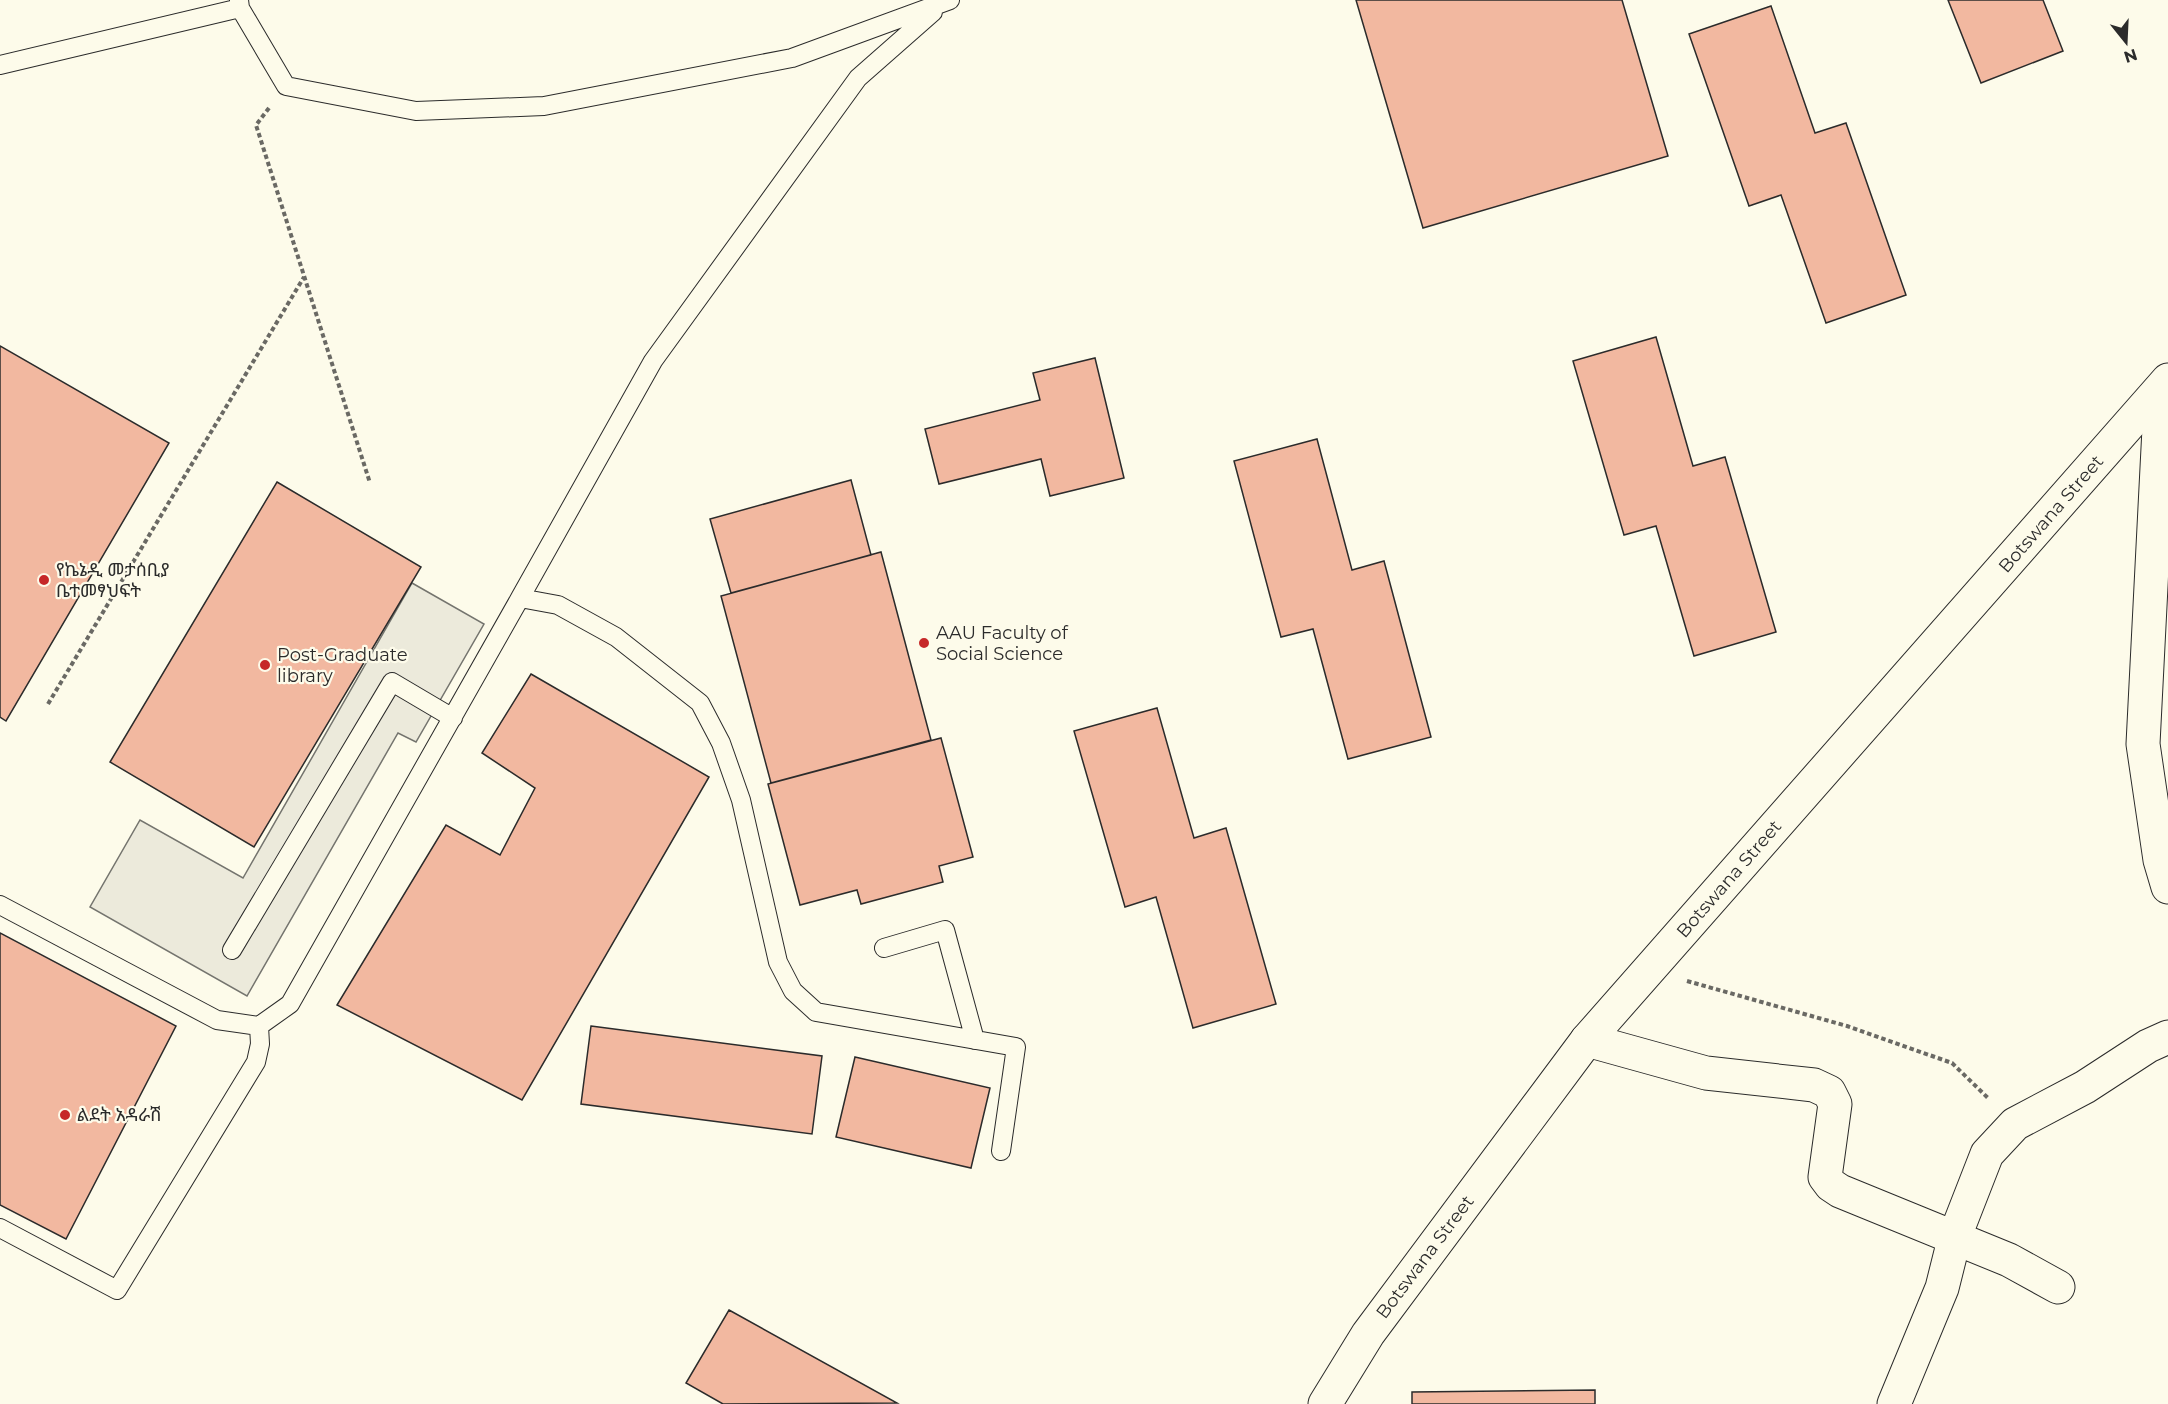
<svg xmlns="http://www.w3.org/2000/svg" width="2168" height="1404" viewBox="0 0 2168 1404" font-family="Montserrat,'Noto Sans Ethiopic',sans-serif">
	<rect width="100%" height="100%" fill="#fdfbea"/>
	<path fill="#eceadb" stroke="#74746e" stroke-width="1.5" d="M 412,583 L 484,624 L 416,742 L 398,733 L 247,996 L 90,907 L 140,820 L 243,878 Z"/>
	<path fill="#f2b8a0" stroke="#2b2b2b" stroke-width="1.5" d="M 1356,0 L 1622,0 L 1668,156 L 1423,228 Z
		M 1948,0 L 2043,0 L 2063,51 L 1981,83 Z
		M 1771,6 L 1815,133 L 1846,123 L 1906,295 L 1826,323 L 1781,195 L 1749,206 L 1689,34 Z
		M 1656,337 L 1693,466 L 1725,457 L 1776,632 L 1694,656 L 1656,526 L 1624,535 L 1573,361 Z
		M 0,346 L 169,443 L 6,721 L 0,717 Z
		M 1095,358 L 1124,478 L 1050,496 L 1041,459 L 939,484 L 925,429 L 1040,400 L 1033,373 Z
		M 1317,439 L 1352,570 L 1384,561 L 1431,737 L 1348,759 L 1313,629 L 1281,637 L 1234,461 Z
		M 851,480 L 871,555 L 731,593 L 710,519 Z
		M 277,482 L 421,567 L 254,847 L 110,762 Z
		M 881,552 L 931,740 L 771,783 L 721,596 Z
		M 531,674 L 709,777 L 522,1100 L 337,1005 L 446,825 L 500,855 L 535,788 L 482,753 Z
		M 1157,708 L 1194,838 L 1226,828 L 1276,1004 L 1193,1028 L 1156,897 L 1125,907 L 1074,731 Z
		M 941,738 L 973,857 L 939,866 L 943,882 L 861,904 L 857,890 L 800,905 L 768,784 Z
		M 0,933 L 176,1026 L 66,1239 L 0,1205 Z
		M 591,1026 L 822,1056 L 812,1134 L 581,1104 Z
		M 855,1057 L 990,1088 L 971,1168 L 836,1137 Z
		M 729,1310 L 897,1403 L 723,1404 L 686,1383 Z
		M 1595,1390 L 1595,1404 L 1412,1404 L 1412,1392 Z"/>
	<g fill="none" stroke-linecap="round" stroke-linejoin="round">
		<g stroke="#2b2b2b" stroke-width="20">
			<path id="service" d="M 239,0 L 240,8 L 286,86 L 416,111 L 544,106 L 792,58 L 950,0
				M 0,65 L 240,8
				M 520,598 L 653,361 L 858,78 L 933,12
				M 0,905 L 217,1020 L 259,1026 L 290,1004 L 520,598 L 558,605 L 616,637 L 700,703 L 721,743 L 741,800 L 778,962 L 793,991 L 816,1012 L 1016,1047 L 1001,1151
				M 884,948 L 945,930 L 975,1040
				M 232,950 L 392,682 L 453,718
				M 0,1228 L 117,1290 L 256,1062 L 260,1044 L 259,1026"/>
		</g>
		<g stroke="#2b2b2b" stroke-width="35">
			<path id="minor" d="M 2161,389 L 2143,744 L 2160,860 L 2168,887
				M 1587,1040 L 1706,1073 L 1814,1085 L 1829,1092 L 1835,1104 L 1825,1177 L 1831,1185 L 1840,1191 L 2009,1260 L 2058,1287
				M 1894,1404 L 1942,1288 L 1955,1236 L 1987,1154 L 2015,1124 L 2085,1087 L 2148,1046 L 2168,1037"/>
		</g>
		<g stroke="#2b2b2b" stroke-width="35">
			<path id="secondary" d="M 1325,1404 L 1368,1334 L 1587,1040 L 2168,380"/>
		</g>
		<path stroke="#6a6964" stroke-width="4" stroke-dasharray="4.5 3" stroke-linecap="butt" d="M 269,108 L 256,125 L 370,483
			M 48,704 L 304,277
			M 1687,981 L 1847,1026 L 1952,1063 L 1989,1099"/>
		<use href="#service" stroke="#fdfbea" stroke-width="18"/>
		<use href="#minor" stroke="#fdfbea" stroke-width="33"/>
		<use href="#secondary" stroke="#fdfbea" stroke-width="33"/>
	</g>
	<g fill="#c62828" stroke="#fdfbea" stroke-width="2">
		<circle cx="44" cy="580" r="6"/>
		<circle cx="924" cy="643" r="6"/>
		<circle cx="265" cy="665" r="6"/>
		<circle cx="65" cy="1115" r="6"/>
	</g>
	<g text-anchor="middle" stroke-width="4.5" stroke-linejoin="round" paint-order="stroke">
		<g font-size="18" fill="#2b2b2b" stroke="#fdfbea">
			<text transform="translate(2051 514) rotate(-49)" y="6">Botswana Street</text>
			<text transform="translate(1729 879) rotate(-49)" y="6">Botswana Street</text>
			<text transform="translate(1425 1257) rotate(-53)" y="6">Botswana Street</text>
		</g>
		<g font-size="18" fill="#2b2b2b" stroke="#fdfbea" text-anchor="start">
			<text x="56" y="576">የኬኔዲ መታሰቢያ<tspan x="56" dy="21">ቤተመፃህፍት</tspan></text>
			<text x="936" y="639">AAU Faculty of<tspan x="936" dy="21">Social Science</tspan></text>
			<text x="277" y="661">Post-Graduate<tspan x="277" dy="21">library</tspan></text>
			<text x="77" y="1121">ልደት አዳራሽ</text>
		</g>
	</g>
	<g transform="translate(2126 42) rotate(162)" stroke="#fdfbea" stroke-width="4.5" paint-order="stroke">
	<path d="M0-4.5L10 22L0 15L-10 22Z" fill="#2b2b2b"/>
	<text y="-9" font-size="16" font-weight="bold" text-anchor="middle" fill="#2b2b2b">N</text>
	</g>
</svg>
